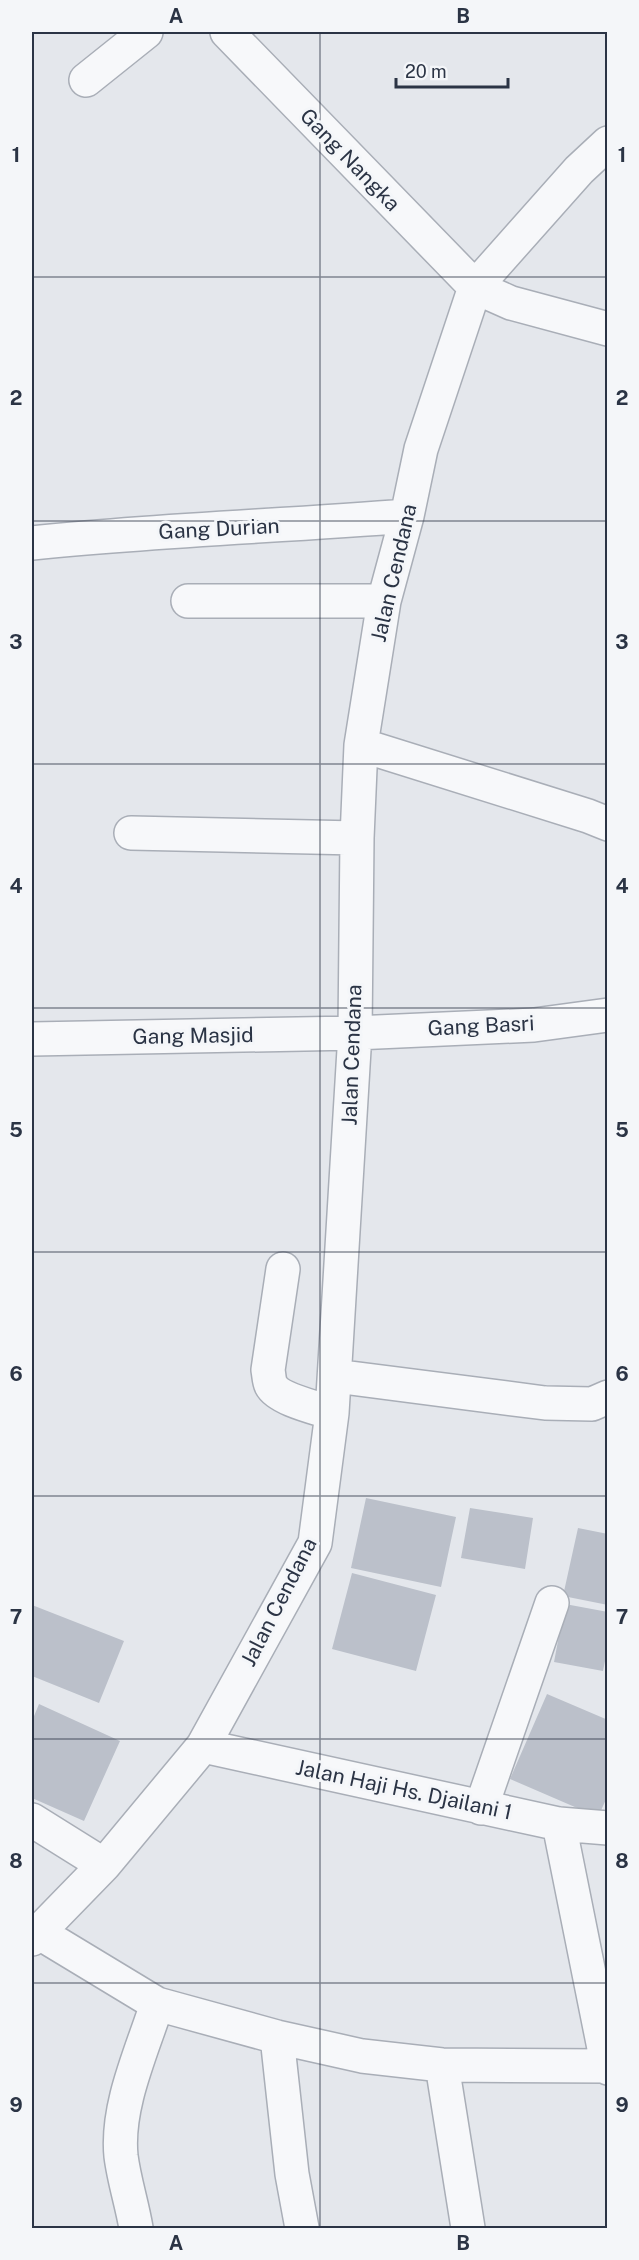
<svg xmlns="http://www.w3.org/2000/svg" width="639" height="2260" viewBox="0 0 639 2260" font-family="'Public Sans',sans-serif">
	<rect width="100%" height="100%" fill="#e4e7ec"/>
	<path fill="#bbc0ca" d="M 366,1498 L 456,1517 L 441,1587 L 351,1568 Z
		M 470,1508 L 533,1518 L 525,1569 L 461,1558 Z
		M 578,1528 L 608,1534 L 608,1605 L 563,1596 Z
		M 352,1573 L 436,1595 L 416,1671 L 332,1649 Z
		M 565,1604 L 608,1612 L 608,1646 L 603,1671 L 554,1662 Z
		M 32,1605 L 124,1641 L 99,1703 L 32,1676 Z
		M 547,1694 L 608,1720 L 608,1795 L 598,1817 L 510,1779 Z
		M 39,1704 L 120,1741 L 84,1821 L 32,1798 L 32,1721 Z"/>
	<g fill="none" stroke-linecap="round" stroke-linejoin="round">
		<g stroke="#a9aeb7" stroke-width="36">
			<path id="minor" d="M 227,32 L 475,287 L 511,303 L 608,329
				M 86,80 L 146,32
				M 32,543 C 156,530 282,526 407,516
				M 188,601 L 384,601
				M 361,745 L 588,816 L 608,824
				M 131,833 L 357,838
				M 32,1039 L 355,1033 L 534,1025 L 608,1015
				M 283,1269 L 268,1370 C 269,1375 269,1381 271,1385 C 278,1399 317,1408 332,1413
				M 335,1376 L 545,1403 L 592,1404 L 608,1397
				M 203,1746 L 559,1824 L 608,1828
				M 481,1808 L 552,1603
				M 32,1820 L 104,1865
				M 559,1824 L 608,2068
				M 38,1932 L 157,2004 L 277,2037 L 362,2056 L 442,2065 L 608,2066
				M 32,1939 L 104,1865 L 203,1746 L 315,1543 L 332,1413 L 355,1033 L 357,838 L 361,745 L 384,601 L 407,516 L 421,449 L 475,287 L 579,170 L 608,143
				M 277,2037 L 292,2174 L 302,2228
				M 442,2065 L 468,2228
				M 136,2228 C 132,2204 124,2180 121,2156 C 116,2106 142,2051 157,2004"/>
		</g>
		<use href="#minor" stroke="#f7f8fa" stroke-width="33"/>
	</g>
	<path fill="none" stroke="#2b3445" stroke-width="1.5" stroke-opacity="0.55" d="M 320,32 L 320,2228M 32,277 L 608,277M 32,521 L 608,521M 32,764 L 608,764M 32,1008 L 608,1008M 32,1252 L 608,1252M 32,1496 L 608,1496M 32,1739 L 608,1739M 32,1983 L 608,1983"/>
	<g text-anchor="middle" stroke-width="6" stroke-linejoin="round" paint-order="stroke">
		<g font-size="21" fill="#2b3445" stroke="#f4f6f9">
			<text transform="translate(350 160) rotate(46)" y="7">Gang Nangka</text>
			<text transform="translate(219 529) rotate(-3)" y="7">Gang Durian</text>
			<text transform="translate(394 573) rotate(-77)" y="7">Jalan Cendana</text>
			<text transform="translate(481 1026) rotate(-3)" y="7">Gang Basri</text>
			<text transform="translate(193 1036) rotate(-1)" y="7">Gang Masjid</text>
			<text transform="translate(352 1055) rotate(-88)" y="7">Jalan Cendana</text>
			<text transform="translate(279 1602) rotate(-63)" y="7">Jalan Cendana</text>
			<text transform="translate(404 1790) rotate(12)" y="7">Jalan Haji Hs. Djailani 1</text>
		</g>
	</g>
	<rect width="639" height="2260" fill="none" stroke="#f4f6f9" stroke-width="66"/>
	<path d="M396 78v9h112v-9" fill="none" stroke="#2b3445" stroke-width="3"/>
	<text x="405" y="78" font-size="18" fill="#2b3445" stroke="#f4f6f9" stroke-width="4.5" paint-order="stroke">20 m</text>
	<rect x="33" y="33" width="573" height="2194" fill="none" stroke="#2b3445" stroke-width="2"/>
	<g font-size="20" text-anchor="middle" font-weight="bold" fill="#2b3445">
		<text x="176" y="23">A</text>
		<text x="463" y="23">B</text>
		<text x="16" y="162">1</text>
		<text x="622" y="162">1</text>
		<text x="16" y="405">2</text>
		<text x="622" y="405">2</text>
		<text x="16" y="649">3</text>
		<text x="622" y="649">3</text>
		<text x="16" y="893">4</text>
		<text x="622" y="893">4</text>
		<text x="16" y="1137">5</text>
		<text x="622" y="1137">5</text>
		<text x="16" y="1381">6</text>
		<text x="622" y="1381">6</text>
		<text x="16" y="1624">7</text>
		<text x="622" y="1624">7</text>
		<text x="16" y="1868">8</text>
		<text x="622" y="1868">8</text>
		<text x="16" y="2112">9</text>
		<text x="622" y="2112">9</text>
		<text x="176" y="2250">A</text>
		<text x="463" y="2250">B</text>
	</g>
</svg>
